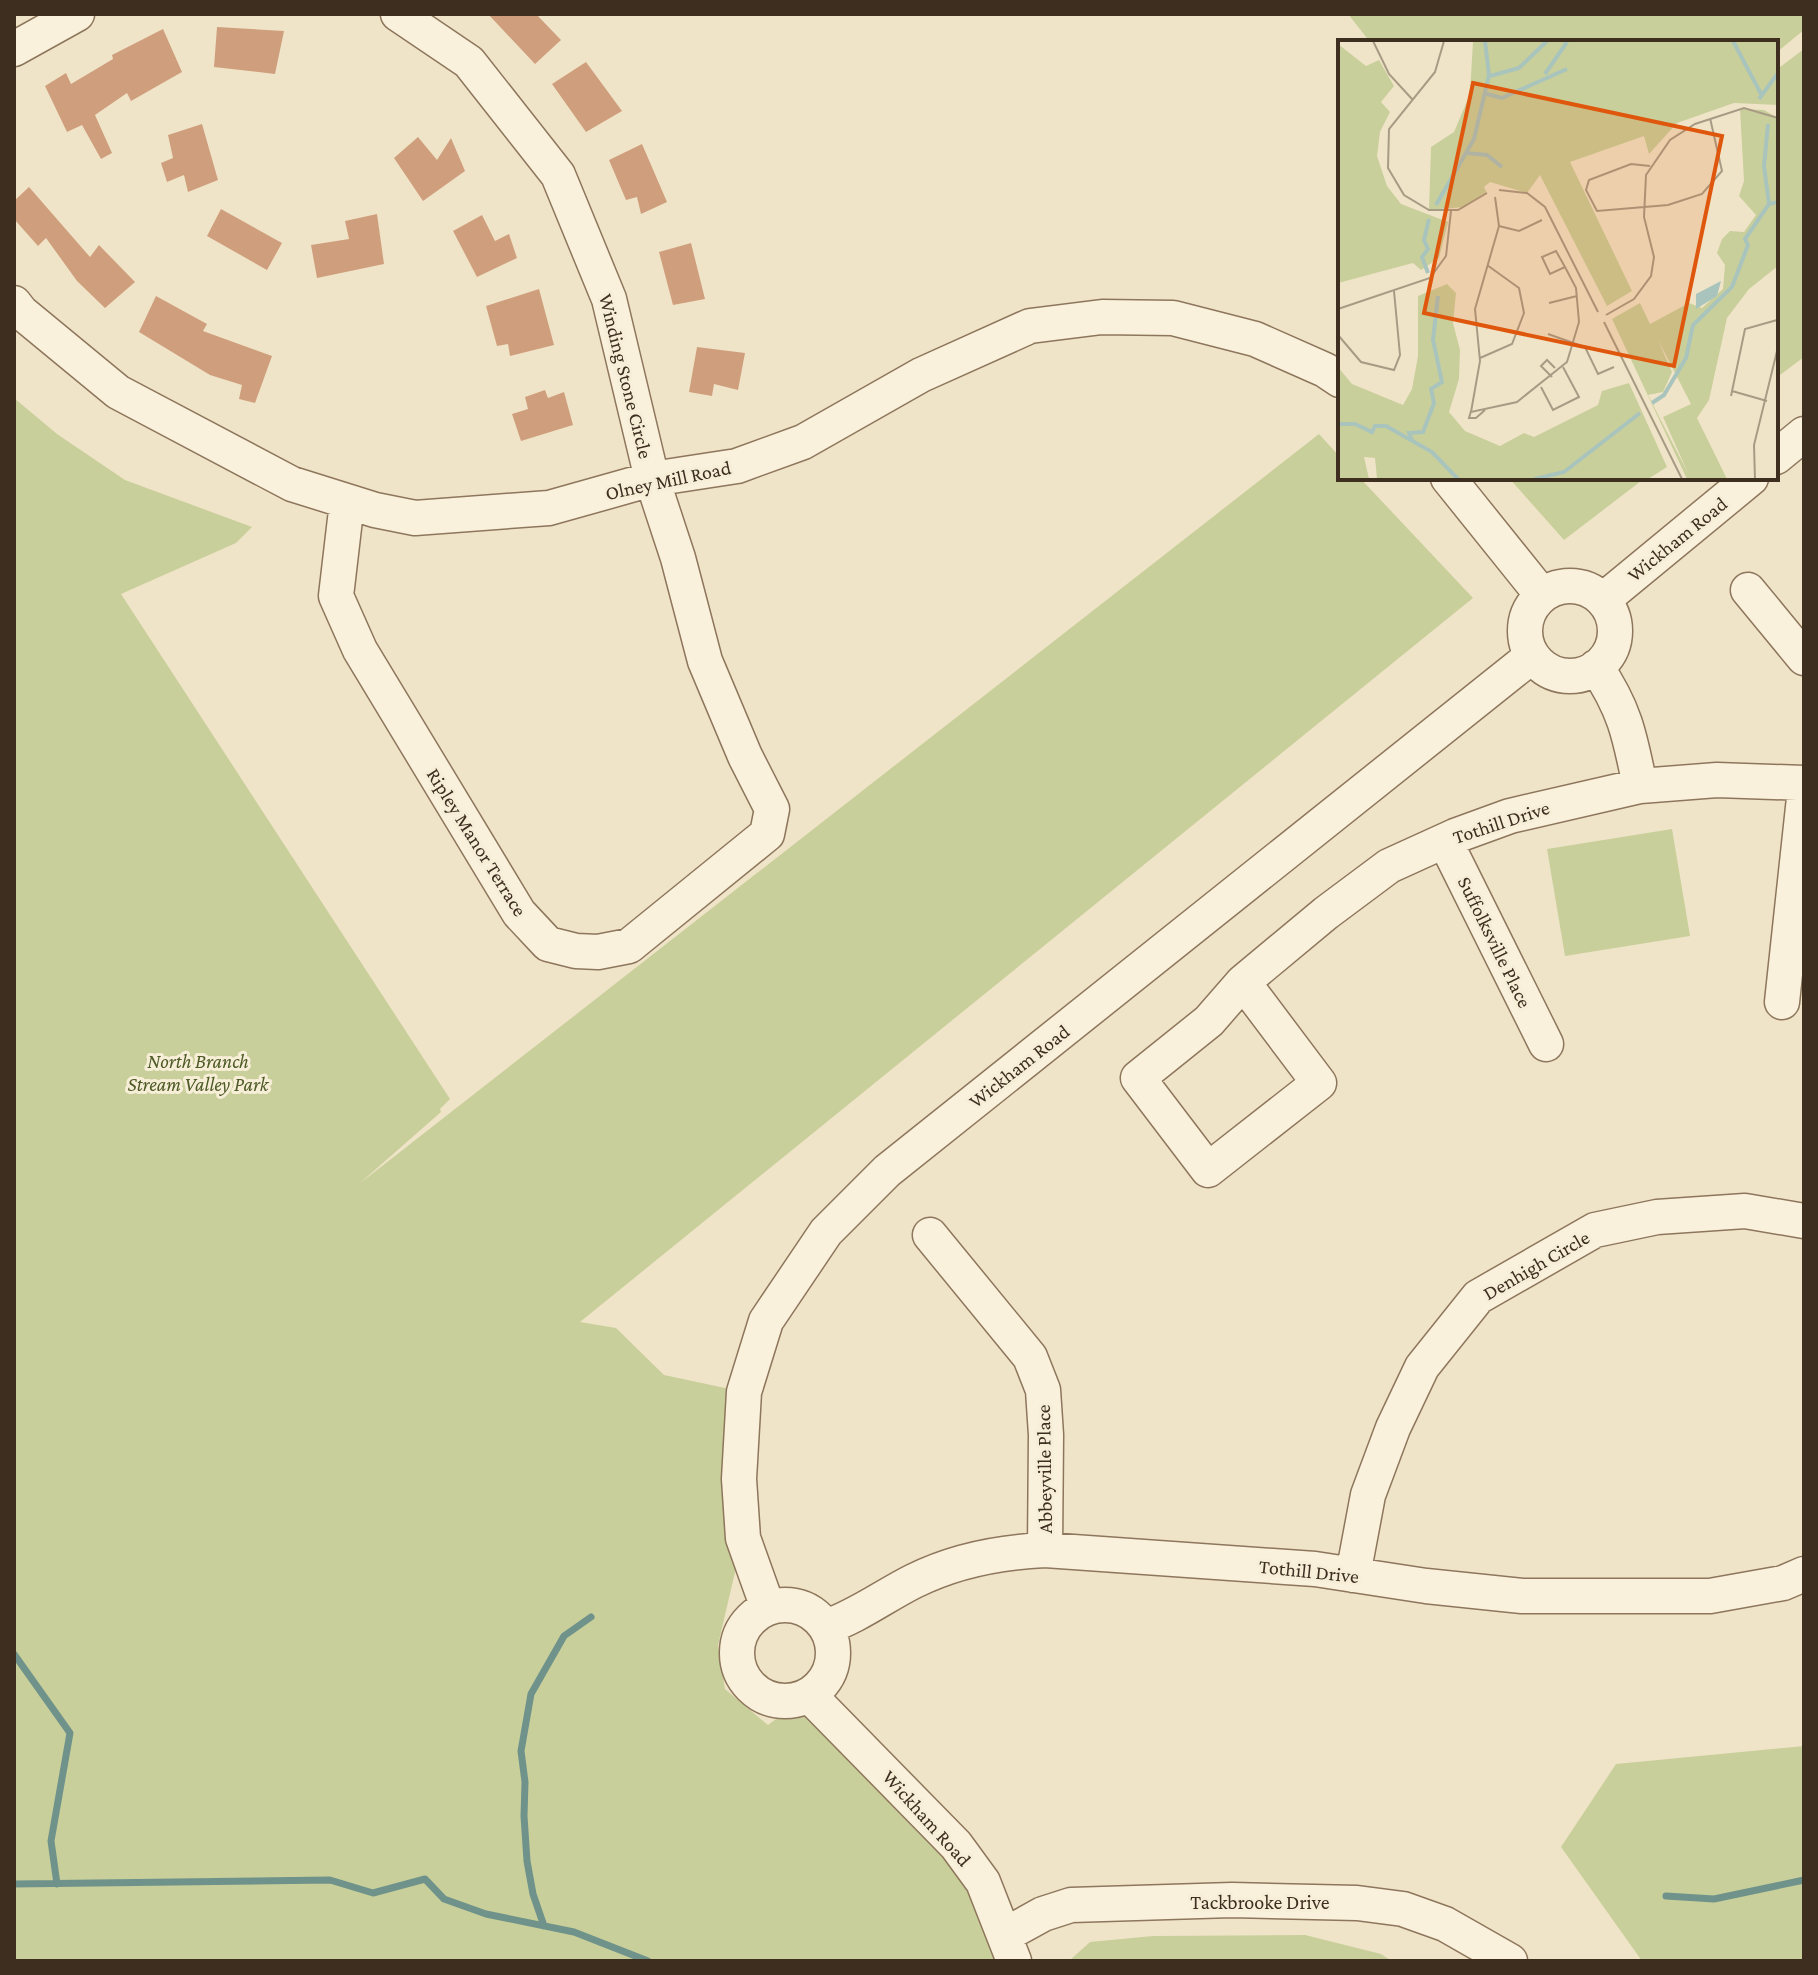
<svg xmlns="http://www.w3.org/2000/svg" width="1818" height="1975" viewBox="0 0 1818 1975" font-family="'Crimson Pro',serif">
	<rect width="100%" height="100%" fill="#f0e4c8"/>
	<path fill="#c9cf9b" d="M 1348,14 L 1804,14 L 1804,30 L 1776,53 L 1776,42 L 1370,42 Z
		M 1804,49 L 1804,357 L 1776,378 L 1776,70 Z
		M 14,398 L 57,434 L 125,480 L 252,527 L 236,543 L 121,594 L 450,1099 L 440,1109 L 441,1112 L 359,1184 L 1319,434 L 1340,457 L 1340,478 L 1360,478 L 1473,598 L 580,1322 L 616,1328 L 664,1375 L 744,1392 L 743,1538 L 718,1645 L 725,1689 L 768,1725 L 809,1694 L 901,1787 L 1014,1961 L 14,1961 Z
		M 1509,478 L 1645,478 L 1564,540 Z
		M 1672,829 L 1690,936 L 1565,956 L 1547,849 Z
		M 1804,1746 L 1804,1961 L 1642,1961 L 1561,1847 L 1616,1764 Z
		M 1305,1935 L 1381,1954 L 1392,1961 L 1069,1961 L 1090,1942 L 1153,1936 Z"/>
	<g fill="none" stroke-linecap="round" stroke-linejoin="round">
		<path stroke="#6f938a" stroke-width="7" d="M 14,1654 L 70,1733 L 51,1841 L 57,1884
			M 14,1884 L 330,1880 L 373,1893 L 425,1879 L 444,1899 L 486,1914 L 574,1932 L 648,1961
			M 1666,1896 L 1714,1899 L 1804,1880
			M 544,1926 L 533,1894 L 527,1861 L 524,1816 L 525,1782 L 521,1751 L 531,1694 L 564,1636 L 591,1617"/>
	</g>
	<path fill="#cf9f7d" d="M 488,14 L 536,14 L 561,40 L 535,64 Z
		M 217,27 L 284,31 L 275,74 L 214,67 Z
		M 163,29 L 182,72 L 131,101 L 127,93 L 95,115 L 112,153 L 101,159 L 82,125 L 67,132 L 45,86 L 66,73 L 71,84 L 113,59 L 112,55 Z
		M 586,62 L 622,111 L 586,132 L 552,84 Z
		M 202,124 L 218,180 L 188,192 L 184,175 L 167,182 L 161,163 L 173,158 L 168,135 Z
		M 418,137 L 437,160 L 451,138 L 465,171 L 423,201 L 394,158 Z
		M 642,144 L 667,202 L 641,214 L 637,197 L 626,200 L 609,160 Z
		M 29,187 L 90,257 L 99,245 L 135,282 L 105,308 L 77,281 L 46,238 L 38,246 L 14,219 L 14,201 Z
		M 221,209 L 282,243 L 267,270 L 207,236 Z
		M 377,214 L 384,264 L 317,278 L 311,245 L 349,239 L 345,221 Z
		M 482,215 L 495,241 L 509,234 L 517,258 L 477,277 L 453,231 Z
		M 691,243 L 705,299 L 673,305 L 659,252 Z
		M 539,289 L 554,345 L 510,356 L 508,344 L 497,346 L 486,306 Z
		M 156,296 L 207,324 L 203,331 L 272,356 L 255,403 L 239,399 L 242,385 L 210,375 L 139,332 Z
		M 697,347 L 745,353 L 738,390 L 714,384 L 712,396 L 689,392 Z
		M 545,390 L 548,398 L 564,392 L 573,425 L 521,441 L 512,414 L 528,409 L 525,397 Z"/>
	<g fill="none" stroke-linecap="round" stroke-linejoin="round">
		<g stroke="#8d765c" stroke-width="37">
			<path id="minor" d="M 14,49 L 77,14
				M 14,303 L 21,312 L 118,392 L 292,484 L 375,510 L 415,518 L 549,508 L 652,479 L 737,466 L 803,442 L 921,375 L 1030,326 L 1102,317 L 1173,318 L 1255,339 L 1325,370 L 1340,380
				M 1776,457 L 1804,434
				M 1448,478 L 1542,595
				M 347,502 L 336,596 L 360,650 L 519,913 L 548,944 L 576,951 L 598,952 L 629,946 L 767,834 L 772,809 L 745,756 L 705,661 L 678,558 L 652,479 L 609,299 L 558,175 L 469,62 L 398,14
				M1525 631a45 45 0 1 1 90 0a45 45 0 1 1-90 0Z
				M 1748,590 L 1804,658
				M 1603,600 L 1751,478
				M 1596,667 C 1625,709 1630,737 1640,786
				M 1445,841 L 1546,1044
				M 1243,982 L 1319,1083 L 1208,1170 L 1138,1078 L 1209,1021 L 1243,982 L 1326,913 L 1389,866 L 1455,836 L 1510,816 L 1640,786 L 1717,780 L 1804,783
				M 1782,1002 L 1804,798
				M 930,1235 L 1030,1357 L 1043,1390 L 1046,1435 L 1045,1550
				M 1353,1575 L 1368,1495 L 1393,1428 L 1422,1367 L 1478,1297 L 1595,1230 L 1657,1217 L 1745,1211 L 1804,1221
				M737 1653a48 48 0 1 1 96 0a48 48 0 1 1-96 0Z
				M 768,1608 L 743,1538 L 739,1479 L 744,1392 L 766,1321 L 826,1232 L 887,1171 L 1532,656
				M 826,1627 C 858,1616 884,1596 914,1581 C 954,1561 1000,1552 1045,1550 L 1315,1569 L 1426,1586 L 1522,1596 L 1710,1596 L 1783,1583 L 1804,1574
				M 809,1695 L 956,1845 L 983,1882 L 1014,1961
				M 1005,1935 L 1043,1914 L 1071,1905 L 1232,1900 L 1357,1903 L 1403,1909 L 1445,1924 L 1510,1961"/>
		</g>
		<use href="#minor" stroke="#faf1dc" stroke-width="34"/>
	</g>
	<g text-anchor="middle" stroke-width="6" stroke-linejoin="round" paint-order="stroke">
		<g font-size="20" fill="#3d2e20" stroke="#f7eed8">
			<text transform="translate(626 376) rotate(76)" y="7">Winding Stone Circle</text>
			<text transform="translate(668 480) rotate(-12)" y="7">Olney Mill Road</text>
			<text transform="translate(1677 539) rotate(-39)" y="7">Wickham Road</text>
			<text transform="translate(1501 822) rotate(-18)" y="7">Tothill Drive</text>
			<text transform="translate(477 842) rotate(58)" y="7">Ripley Manor Terrace</text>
			<text transform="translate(1495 942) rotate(64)" y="7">Suffolksville Place</text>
			<text transform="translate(1019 1066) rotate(-38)" y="7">Wickham Road</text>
			<text transform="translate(1536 1265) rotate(-30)" y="7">Denhigh Circle</text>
			<text transform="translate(1044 1469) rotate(-91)" y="7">Abbeyville Place</text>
			<text transform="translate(1309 1571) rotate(6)" y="7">Tothill Drive</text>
			<text transform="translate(927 1818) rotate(48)" y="7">Wickham Road</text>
			<text x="1260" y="1909">Tackbrooke Drive</text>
		</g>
		<g font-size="20" font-style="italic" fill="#4d5a26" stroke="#f7eed8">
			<text x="198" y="1068">North Branch<tspan x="198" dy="23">Stream Valley Park</tspan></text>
		</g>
	</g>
	<g transform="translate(1338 40)">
		<rect width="440" height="440" fill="#f0e4c8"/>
		<path d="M 135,1 L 440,1 L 440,65 L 396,63 L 339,83 L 311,114 L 306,96 L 232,122 L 294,251 L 269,266 L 202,135 L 189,153 L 152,142 L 146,147 L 149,153 L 126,167 L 91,170 L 93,107 L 116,92 L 132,54 ZM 0,4 L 28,26 L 41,20 L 56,46 L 43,62 L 52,72 L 42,92 L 39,116 L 49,146 L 63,164 L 110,182 L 101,218 L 83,230 L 75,223 L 0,243 ZM 402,69 L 426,70 L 440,78 L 440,226 L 411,249 L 389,278 L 371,360 L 359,378 L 389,439 L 349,439 L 274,279 L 302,263 L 312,284 L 351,263 L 364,268 L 385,249 L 387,225 L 379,213 L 384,199 L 392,191 L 406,192 L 418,175 L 401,156 L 406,141 ZM 320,300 L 353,364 L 325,377 L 350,433 L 310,355 L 325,352 L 334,332 ZM 109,244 L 118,253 L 115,283 L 122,310 L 121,339 L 111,372 L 127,391 L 162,406 L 186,393 L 196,397 L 260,365 L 264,351 L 291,343 L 329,427 L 310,439 L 39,439 L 37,418 L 26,417 L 31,439 L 0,439 L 0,327 L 14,344 L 65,365 L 74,349 L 80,316 L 80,256 Z" fill="#c9cf9b" fill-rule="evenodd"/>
		<path d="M 383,241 L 379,256 L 358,269 L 358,254 Z" fill="#a9c4bc"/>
		<path fill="none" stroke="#a9c4bc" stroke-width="4" d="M 395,1 L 423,54M 207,34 L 229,2M 152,36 L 181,28 L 209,1M 145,53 L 164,58 L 229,29M 421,59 L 440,33M 430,84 L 426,126 L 431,164M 127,113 L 149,115 L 164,127M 98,165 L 136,99 L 151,35 L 147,1M 90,233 L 84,217 L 90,209 L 86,200 L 91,179M 314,363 L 326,355 L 348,318 L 355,285 L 394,247 L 410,205 L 407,199 L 431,164 L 440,162M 0,384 L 17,384 L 34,392 L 37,386 L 48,386 L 94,412 L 120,439M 75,402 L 71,393 L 85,392 L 96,363 L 93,349 L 104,342 L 95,300 L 100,256M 197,439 L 226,432 L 302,373"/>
		<path fill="none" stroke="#a89b85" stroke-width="2" d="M 35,1 L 51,34 L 74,59M 106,1 L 97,32 L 51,89 L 50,128 L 66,155 L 91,170 L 120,170 L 149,153M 312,126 L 293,124 L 251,140 L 248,150 L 259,171 L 330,165 L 364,154 L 384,131 L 372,78M 161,150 L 189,153 L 207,167 L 260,272M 157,157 L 161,186 L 137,269 L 142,321 L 133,372 L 179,362 L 229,322 L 241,282 L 238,248 L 227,227 L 218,211 L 204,217 L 212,234 L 227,227M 161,186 L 181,191 L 204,180M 211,263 L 239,256M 0,269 L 92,238 L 108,216 L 113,171M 268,275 L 296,259 L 313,236 L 316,217 L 306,177 L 308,135 L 332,100 L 357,84 L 406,68 L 440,78M 266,282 L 344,439M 210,294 L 247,307 L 260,334 L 276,327M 0,295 L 23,322 L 56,330 L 62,315 L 56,251M 142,318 L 174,304 L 186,273 L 181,248 L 149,225M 214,337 L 203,326 L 209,320 L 217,328M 203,347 L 215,370 L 241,357 L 225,327M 394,351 L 429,361M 393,356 L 407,289 L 439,280M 133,371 L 131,378 L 138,378 L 147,370M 417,439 L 416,405 L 440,307"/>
		<path fill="#df570d" fill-opacity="0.15" stroke="#df570d" stroke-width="4" d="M 135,43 L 384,96 L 336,326 L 86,273 Z"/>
		<rect width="440" height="440" fill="none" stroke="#3d2e20" stroke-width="4"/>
	</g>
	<rect width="1818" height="1975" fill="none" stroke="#3d2e20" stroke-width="32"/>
</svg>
